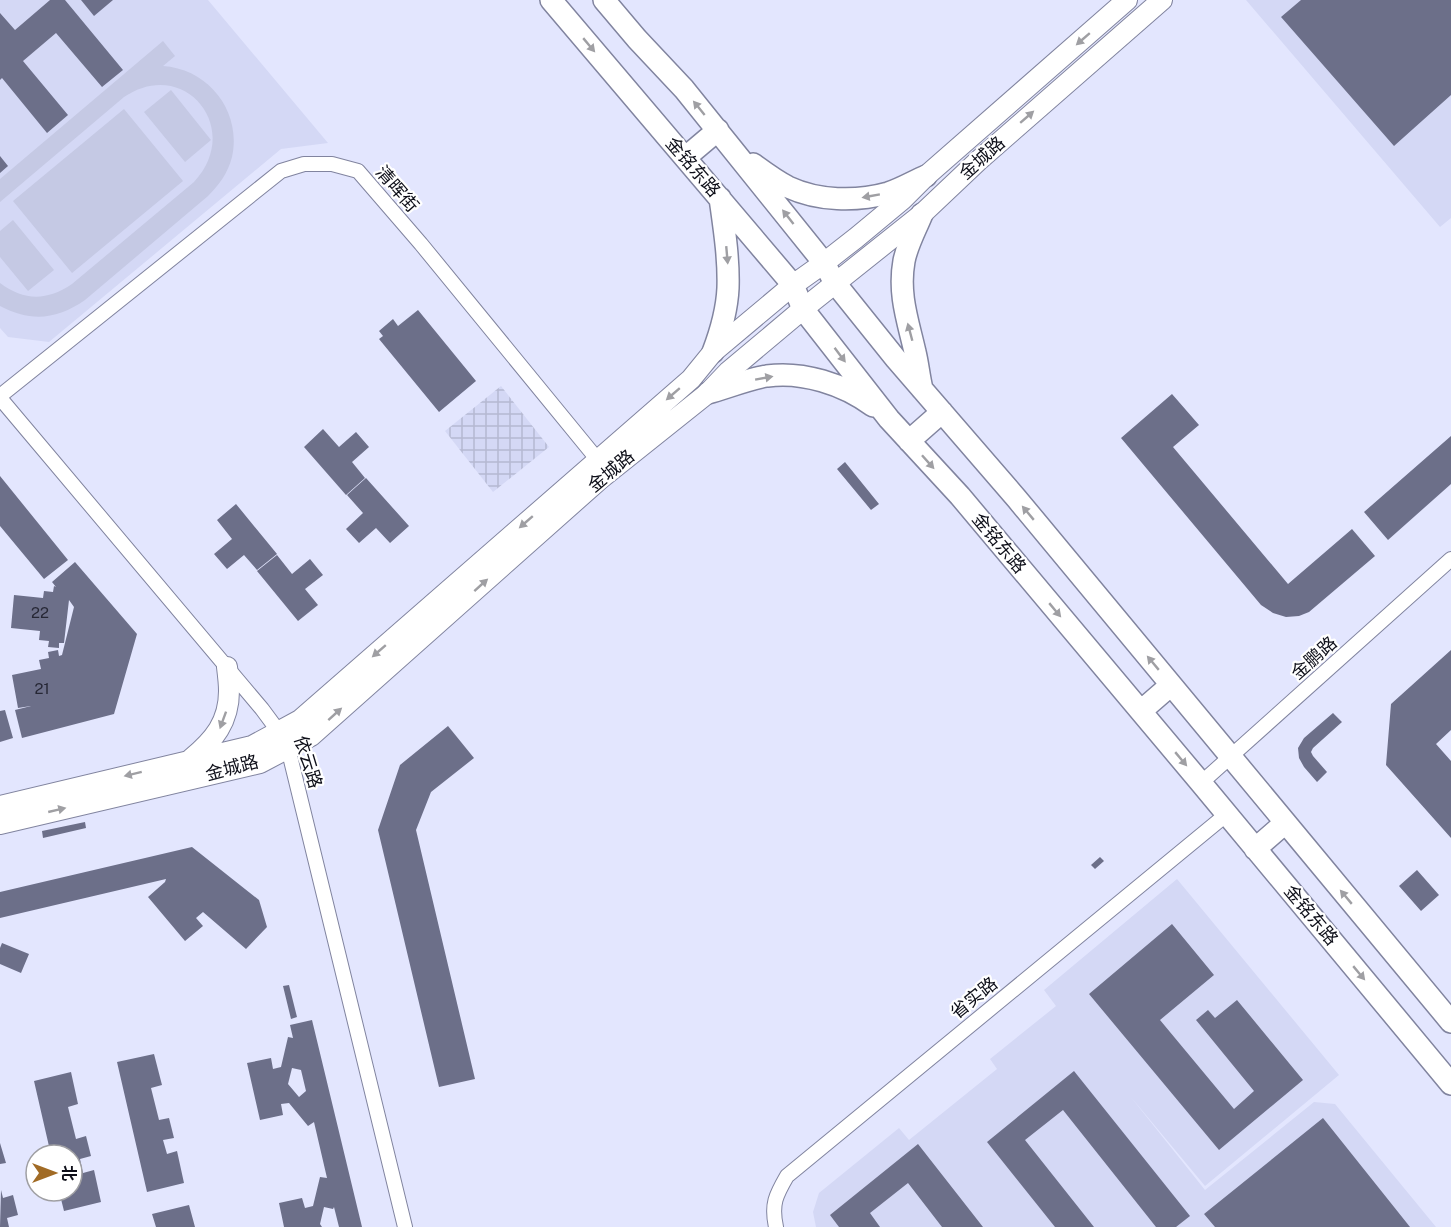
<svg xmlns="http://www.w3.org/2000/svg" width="1451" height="1227" viewBox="0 0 1451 1227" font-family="'Public Sans','Noto Sans SC',sans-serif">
	<defs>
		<pattern id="industrial-grid" width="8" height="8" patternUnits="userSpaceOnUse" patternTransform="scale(1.5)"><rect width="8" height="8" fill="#d4d8f5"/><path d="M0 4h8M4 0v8" fill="none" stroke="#b5b8d1"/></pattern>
	</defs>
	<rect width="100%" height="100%" fill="#e3e6fe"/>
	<path fill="#d4d8f5" d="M 0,0 L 208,0 L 328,143 L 281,149 L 49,342 L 8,337 L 0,328 Z
		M 1246,0 L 1451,0 L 1451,218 L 1440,227 Z
		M 1177,879 L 1339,1075 L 1205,1186 L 1130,1096 L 1205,1190 L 1314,1102 L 1335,1104 L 1436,1227 L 816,1227 L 813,1212 L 819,1193 L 899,1128 L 909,1140 L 997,1069 L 990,1059 L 1056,1006 L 1044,990 Z"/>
	<path fill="url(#industrial-grid)" d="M 501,386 L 549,447 L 493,492 L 445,431 Z"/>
	<path fill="#c5c9e4" d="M 163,41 L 175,56 L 163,66 C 209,69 242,112 232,157 C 228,173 219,185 208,196 L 85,300 C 56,320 31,322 0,306 L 0,283 C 24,301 47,301 72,284 L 194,182 C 244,128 184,56 124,97 L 0,202 L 0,179 Z
		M 171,90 L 211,140 L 185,162 L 144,112 Z
		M 124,109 L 183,181 L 72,273 L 13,201 Z
		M 13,220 L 54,270 L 28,291 L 0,257 L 0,231 Z"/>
	<path fill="#6c6f89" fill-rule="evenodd" d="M 50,0 L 65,0 L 123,70 L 102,87 L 56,33 L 23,61 L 68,115 L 47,133 L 2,78 L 0,80 L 0,13 L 15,30 Z
		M 81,0 L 113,0 L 94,16 Z
		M 1301,0 L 1451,0 L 1451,95 L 1394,146 L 1281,17 Z
		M 0,156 L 8,166 L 0,173 Z
		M 418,310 L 476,381 L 439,412 L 379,339 L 383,336 L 379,331 L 393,319 L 398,326 Z
		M 1172,394 L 1199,425 L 1173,447 L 1288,584 L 1352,529 L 1375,556 L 1309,612 L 1299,616 L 1286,617 L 1273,613 L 1261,605 L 1121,438 Z
		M 323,429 L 339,447 L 356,432 L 369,447 L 352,462 L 365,478 L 346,495 L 304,447 Z
		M 1451,436 L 1451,484 L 1388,540 L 1364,512 Z
		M 845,462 L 879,504 L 871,510 L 837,469 Z
		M 0,476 L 68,560 L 44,579 L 0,526 Z
		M 366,478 L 409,526 L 390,543 L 376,528 L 359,543 L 346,529 L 363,513 L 347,495 Z
		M 236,504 L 277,554 L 257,570 L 244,555 L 227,569 L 214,554 L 232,539 L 217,520 Z
		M 277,555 L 292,574 L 310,559 L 323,575 L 305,589 L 318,605 L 298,621 L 257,571 Z
		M 75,562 L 137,634 L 114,714 L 22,738 L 15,710 L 31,706 L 18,708 L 12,675 L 41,669 L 39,660 L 49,658 L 48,652 L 58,650 L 59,656 L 62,655 L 74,607 L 69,600 L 64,643 L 59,643 L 59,648 L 48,647 L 49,641 L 39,640 L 40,631 L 11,628 L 14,595 L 43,598 L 44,591 L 53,592 L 54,586 L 56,587 L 52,582 Z
		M 1451,650 L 1451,730 L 1436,744 L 1451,761 L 1451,838 L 1386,765 L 1391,704 Z
		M 5,710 L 13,738 L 0,742 L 0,711 Z
		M 1333,713 L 1342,722 L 1313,748 L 1311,752 L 1313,756 L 1327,772 L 1317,782 L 1304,767 L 1299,758 L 1298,748 L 1304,738 Z
		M 448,726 L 474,758 L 431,792 L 416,830 L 475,1079 L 439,1087 L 378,830 L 400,765 Z
		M 85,822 L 86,828 L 43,838 L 42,831 Z
		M 192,847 L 259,900 L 267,927 L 246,949 L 203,912 L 196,918 L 203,926 L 185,941 L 148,897 L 165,882 L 166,879 L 0,918 L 0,892 Z
		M 1100,857 L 1104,861 L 1095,869 L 1091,865 Z
		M 1417,870 L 1439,895 L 1421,911 L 1399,886 Z
		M 1172,924 L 1214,975 L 1160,1020 L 1234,1109 L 1254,1091 L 1196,1020 L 1208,1010 L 1215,1018 L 1237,1000 L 1303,1080 L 1219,1150 L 1089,994 Z
		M 2,943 L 29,954 L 21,973 L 0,964 L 0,948 Z
		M 289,985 L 297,1017 L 291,1019 L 283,986 Z
		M 312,1020 L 362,1227 L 339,1227 L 334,1207 L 333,1209 L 324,1207 L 320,1224 L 322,1227 L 284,1227 L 279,1203 L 302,1198 L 305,1208 L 313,1206 L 320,1177 L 327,1178 L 314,1122 L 308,1126 L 289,1103 L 281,1104 L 283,1115 L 260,1120 L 247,1063 L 271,1058 L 273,1069 L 281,1067 L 288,1037 L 293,1038 L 290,1025 ZM 292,1068 L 301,1070 L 306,1091 L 299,1097 L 288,1084 Z
		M 154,1054 L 162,1085 L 151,1088 L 159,1120 L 169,1118 L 174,1138 L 163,1140 L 167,1154 L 177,1151 L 184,1183 L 147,1192 L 117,1062 Z
		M 1074,1071 L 1190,1216 L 1176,1227 L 1156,1227 L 1063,1110 L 1025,1140 L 1094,1227 L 1055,1227 L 987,1142 Z
		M 71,1072 L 78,1104 L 68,1107 L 76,1139 L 86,1136 L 91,1156 L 80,1159 L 83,1173 L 94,1170 L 101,1202 L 64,1211 L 59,1191 L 72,1191 L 72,1155 L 51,1155 L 34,1081 Z
		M 1323,1118 L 1410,1227 L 1215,1227 L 1204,1214 Z
		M 0,1143 L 6,1163 L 0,1164 Z
		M 918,1144 L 983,1227 L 942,1227 L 908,1183 L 870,1213 L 880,1227 L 839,1227 L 830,1215 Z
		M 1,1190 L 3,1198 L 13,1195 L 18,1215 L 7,1218 L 9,1227 L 0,1227 Z
		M 189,1205 L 195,1227 L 156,1227 L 152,1214 Z"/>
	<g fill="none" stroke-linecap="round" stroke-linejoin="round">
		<g stroke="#81849f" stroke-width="16">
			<path id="street" d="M 0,396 L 281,171 L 304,164 L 332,164 L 358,171 L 421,244 L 597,459
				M 0,398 L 262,709 L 279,732 L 288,748 L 405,1227
				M 1201,783 L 1451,559
				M 776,1227 C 771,1204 776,1195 787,1176 L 1227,814"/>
		</g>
		<g stroke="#81849f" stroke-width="22">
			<path id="secondary" d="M 191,759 C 214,740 229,722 229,691 C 229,683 228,675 227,667
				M 0,806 L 252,746 L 300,720 L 691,379 L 713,352 L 793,285 L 824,263 L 856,238 L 903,199 L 926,176 L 1127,0
				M 0,824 L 260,763 L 311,736 L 599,480 L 708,393 L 728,372 L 803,309 L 922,214 L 978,161 L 1162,0"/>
		</g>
		<g stroke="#81849f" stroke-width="24">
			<path id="primary" d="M 551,0 L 793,285 L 803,309 L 889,419 L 960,496 L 1201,783 L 1451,1084
				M 604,0 L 637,39 L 684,89 L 824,263 L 835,283 L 896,359 L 1017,499 L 1451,1022
				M 686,157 L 718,130
				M 753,164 C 764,172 776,181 788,187 C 818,201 856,202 888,193 C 901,189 914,181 926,176
				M 713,352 C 721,331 727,310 728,288 C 729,258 724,227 720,198
				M 922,389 C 919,377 918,364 915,352 C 908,321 898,294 904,261 C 907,245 916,229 922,214
				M 708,393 C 726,388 749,379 767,376 C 802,371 844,384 873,406
				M 909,441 L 942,412
				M 1141,711 L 1171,685
				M 1255,849 L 1285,823"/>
		</g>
		<use href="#street" stroke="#fff" stroke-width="14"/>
		<use href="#secondary" stroke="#fff" stroke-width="20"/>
		<use href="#primary" stroke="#fff" stroke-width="21"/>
	</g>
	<defs><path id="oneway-solid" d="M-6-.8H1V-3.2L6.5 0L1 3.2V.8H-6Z" transform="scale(1.5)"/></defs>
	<g fill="#9f9fa3">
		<use href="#oneway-solid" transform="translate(1083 39) rotate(139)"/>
		<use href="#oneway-solid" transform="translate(589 45) rotate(50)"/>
		<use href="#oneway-solid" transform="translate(699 108) rotate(-129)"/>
		<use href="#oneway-solid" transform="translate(1027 117) rotate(-41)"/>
		<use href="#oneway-solid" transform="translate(871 196) rotate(170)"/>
		<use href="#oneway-solid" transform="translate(788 217) rotate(-128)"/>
		<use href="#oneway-solid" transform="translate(727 255) rotate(85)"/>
		<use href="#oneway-solid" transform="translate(910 332) rotate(-105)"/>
		<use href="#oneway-solid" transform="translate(840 355) rotate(53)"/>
		<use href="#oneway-solid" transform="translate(764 378) rotate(-10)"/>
		<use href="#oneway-solid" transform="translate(673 394) rotate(139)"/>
		<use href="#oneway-solid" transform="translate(928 462) rotate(48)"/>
		<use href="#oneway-solid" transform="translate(1028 513) rotate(-130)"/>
		<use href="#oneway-solid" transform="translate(526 522) rotate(139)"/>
		<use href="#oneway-solid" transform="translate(481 585) rotate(-42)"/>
		<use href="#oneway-solid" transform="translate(1055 610) rotate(50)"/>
		<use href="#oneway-solid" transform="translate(379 651) rotate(139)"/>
		<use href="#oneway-solid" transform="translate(1153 663) rotate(-130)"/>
		<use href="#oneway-solid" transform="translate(335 714) rotate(-42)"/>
		<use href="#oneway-solid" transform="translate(223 720) rotate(110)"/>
		<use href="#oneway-solid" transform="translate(1181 759) rotate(50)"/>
		<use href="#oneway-solid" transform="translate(133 774) rotate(166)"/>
		<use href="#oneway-solid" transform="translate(57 810) rotate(-13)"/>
		<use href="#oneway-solid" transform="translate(1346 897) rotate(-130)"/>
		<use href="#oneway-solid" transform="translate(1359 973) rotate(50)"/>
	</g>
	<g text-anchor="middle" stroke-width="4.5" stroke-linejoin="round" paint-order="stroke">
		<g font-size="15" fill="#262735">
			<text x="40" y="618">22</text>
			<text x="42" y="694">21</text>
		</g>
		<g font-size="18" fill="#0e0f19" stroke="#fff">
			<text transform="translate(982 158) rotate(-42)" y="6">金城路</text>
			<text transform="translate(693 167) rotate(49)" y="6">金铭东路</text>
			<text transform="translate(397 189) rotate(49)" y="6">清晖街</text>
			<text transform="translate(611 471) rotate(-40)" y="6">金城路</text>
			<text transform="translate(999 543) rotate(50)" y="6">金铭东路</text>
			<text transform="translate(1314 658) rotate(-42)" y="6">金鹏路</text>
			<text transform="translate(308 762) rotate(73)" y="6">依云路</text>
			<text transform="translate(232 768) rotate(-15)" y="6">金城路</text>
			<text transform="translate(1311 915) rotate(50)" y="6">金铭东路</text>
			<text transform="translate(974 998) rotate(-39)" y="6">省实路</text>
		</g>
	</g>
	<g transform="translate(54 1173) rotate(90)"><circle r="28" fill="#ffffff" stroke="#9f9fa3" stroke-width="1.5"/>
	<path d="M0-4.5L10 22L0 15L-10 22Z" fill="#a16b25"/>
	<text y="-9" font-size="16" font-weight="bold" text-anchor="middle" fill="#0e0f19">北</text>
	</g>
</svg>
